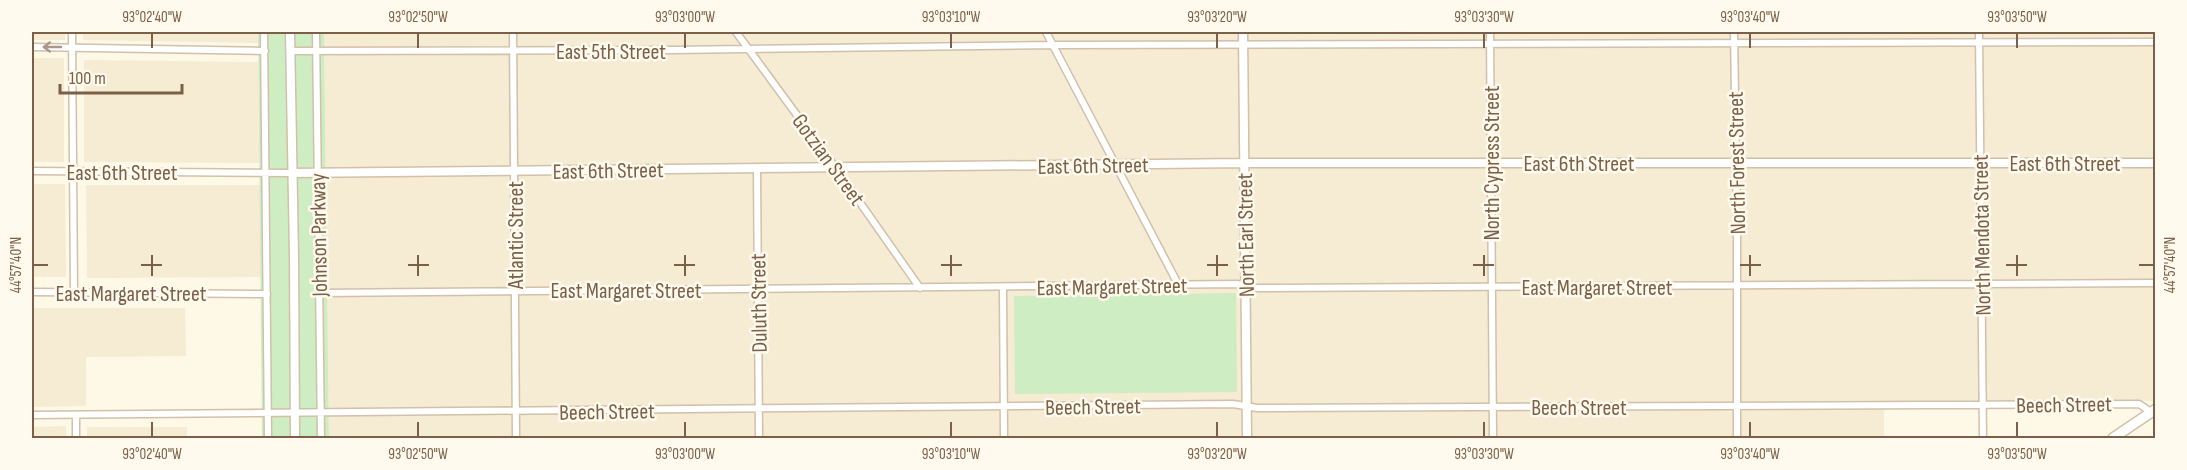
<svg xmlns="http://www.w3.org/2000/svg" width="2187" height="470" viewBox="0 0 2187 470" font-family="'Sofia Sans Condensed',sans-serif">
	<rect width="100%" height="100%" fill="#fef8e6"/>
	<path fill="#f6ebd3" d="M 32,32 L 65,32 L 65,40 L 32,40 Z
		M 83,32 L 258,32 L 258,43 L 83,40 Z
		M 324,32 L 2155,32 L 2155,401 L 1884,401 L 1884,438 L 329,438 Z
		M 32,58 L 64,58 L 64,162 L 32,162 Z
		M 84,60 L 258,62 L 259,163 L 84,162 Z
		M 32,184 L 65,184 L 66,277 L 32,277 Z
		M 86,185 L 260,185 L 261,277 L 87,278 Z
		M 32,308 L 185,308 L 186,356 L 86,357 L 86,406 L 32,407 Z
		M 66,426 L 66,438 L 32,438 L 32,427 Z
		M 87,427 L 187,427 L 187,438 L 87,438 Z"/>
	<path fill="#ceedc2" d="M 258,32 L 324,32 L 329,438 L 262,438 Z
		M 1236,293 L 1237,392 L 1015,394 L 1014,296 Z"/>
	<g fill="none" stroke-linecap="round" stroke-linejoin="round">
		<g stroke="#d1c0aa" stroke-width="9">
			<path id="minor" d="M 72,32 L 74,292
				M 264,32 L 268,438
				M 316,32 L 321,438
				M 513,32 L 516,438
				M 736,32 L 835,167 L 920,288
				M 1046,32 L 1179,286
				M 1490,32 L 1493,438
				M 1734,32 L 1737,225 L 1737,438
				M 1979,32 L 1983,438
				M 32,47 L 265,51
				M 291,51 L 673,50 L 1053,45 L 2156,42
				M 757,168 L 759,438
				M 32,171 L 292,173
				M 1003,288 L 1004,438
				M 32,292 L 267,294
				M 319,293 L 1237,284 L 1256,288 L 2156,283
				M 32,415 L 1233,404 L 1257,408 L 2139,404 L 2151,412
				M 76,415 L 76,438"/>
		</g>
		<g stroke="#d1c0aa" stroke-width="11">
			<path id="tertiary" d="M 290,32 L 294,256 L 295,438
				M 1243,32 L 1247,438
				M 292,173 L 1244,163 L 2156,163"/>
		</g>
		<g stroke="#d4c2a7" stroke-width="12">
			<path id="secondary" d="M 2113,438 L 2156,409"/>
		</g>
		<use href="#minor" stroke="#fff" stroke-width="6"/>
		<use href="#tertiary" stroke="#fff" stroke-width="8"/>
		<use href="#secondary" stroke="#fff" stroke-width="9"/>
	</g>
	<defs><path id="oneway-shaft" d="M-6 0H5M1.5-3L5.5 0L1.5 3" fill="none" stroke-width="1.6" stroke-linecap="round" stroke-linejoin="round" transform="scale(1.5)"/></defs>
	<use stroke="#a99888" href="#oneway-shaft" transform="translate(52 47) rotate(180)"/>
	<path fill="none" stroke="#7a6048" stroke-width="2" d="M 152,33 L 152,48M 418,33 L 418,48M 685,33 L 685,48M 951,33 L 951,48M 1217,33 L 1217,48M 1484,33 L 1484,48M 1750,33 L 1750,48M 2017,33 L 2017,48M 152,255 L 152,276M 418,255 L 418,276M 685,255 L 685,276M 951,255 L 951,276M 1217,255 L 1217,276M 1484,255 L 1484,276M 1750,255 L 1750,276M 2017,255 L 2017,276M 33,265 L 48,265M 141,265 L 162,265M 408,265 L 429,265M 674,265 L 695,265M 941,265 L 962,265M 1207,265 L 1228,265M 1473,265 L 1494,265M 1740,265 L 1761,265M 2006,265 L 2027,265M 2139,265 L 2154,265M 152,422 L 152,437M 418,422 L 418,437M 685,422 L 685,437M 951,422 L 951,437M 1217,422 L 1217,437M 1484,422 L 1484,437M 1750,422 L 1750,437M 2017,422 L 2017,437"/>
	<g text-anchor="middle" stroke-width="5" stroke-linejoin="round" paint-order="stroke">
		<g font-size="22" fill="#7a6048" stroke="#fffaed">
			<text x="611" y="59">East 5th Street</text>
			<text transform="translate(829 159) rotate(54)" y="8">Gotzian Street</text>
			<text transform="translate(1491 163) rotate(-90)" y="8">North Cypress Street</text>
			<text x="1579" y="171">East 6th Street</text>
			<text transform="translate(1736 163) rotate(-91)" y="8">North Forest Street</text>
			<text x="2065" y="171">East 6th Street</text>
			<text transform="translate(1093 165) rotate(-1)" y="8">East 6th Street</text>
			<text transform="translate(608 170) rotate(-1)" y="8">East 6th Street</text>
			<text x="122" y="180">East 6th Street</text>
			<text transform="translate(318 235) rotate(-91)" y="8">Johnson Parkway</text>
			<text transform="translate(515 235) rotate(-90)" y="8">Atlantic Street</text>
			<text transform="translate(1245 235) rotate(-91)" y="8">North Earl Street</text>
			<text transform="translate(1981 235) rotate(-91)" y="8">North Mendota Street</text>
			<text transform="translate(1112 286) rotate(-1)" y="8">East Margaret Street</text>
			<text x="1597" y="295">East Margaret Street</text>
			<text x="626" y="298">East Margaret Street</text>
			<text x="131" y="301">East Margaret Street</text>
			<text transform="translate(758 303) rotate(-91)" y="8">Duluth Street</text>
			<text transform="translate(2064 404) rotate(-1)" y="8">Beech Street</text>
			<text transform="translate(1093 406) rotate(-1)" y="8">Beech Street</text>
			<text x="1579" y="415">Beech Street</text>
			<text transform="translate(607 411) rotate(-1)" y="8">Beech Street</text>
		</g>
	</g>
	<rect width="2187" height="470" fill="none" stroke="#fffaed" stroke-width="66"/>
	<path d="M60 84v9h122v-9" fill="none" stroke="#7a6048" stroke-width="3"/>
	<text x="69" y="84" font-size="18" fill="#7a6048" stroke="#fffaed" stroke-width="4.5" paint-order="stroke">100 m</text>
	<rect x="33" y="33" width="2121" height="404" fill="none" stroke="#7a6048" stroke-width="2"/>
	<g font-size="15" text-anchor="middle" fill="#7a6048">
		<text x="152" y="22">93°02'40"W</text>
		<text x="418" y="22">93°02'50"W</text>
		<text x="685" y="22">93°03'00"W</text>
		<text x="951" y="22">93°03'10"W</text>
		<text x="1217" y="22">93°03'20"W</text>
		<text x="1484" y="22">93°03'30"W</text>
		<text x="1750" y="22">93°03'40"W</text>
		<text x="2017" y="22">93°03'50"W</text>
		<text transform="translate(2170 265) rotate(-90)" y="5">44°57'40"N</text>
		<text transform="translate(16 265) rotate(-90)" y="5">44°57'40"N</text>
		<text x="152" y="459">93°02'40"W</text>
		<text x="418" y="459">93°02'50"W</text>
		<text x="685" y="459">93°03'00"W</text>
		<text x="951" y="459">93°03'10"W</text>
		<text x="1217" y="459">93°03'20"W</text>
		<text x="1484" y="459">93°03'30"W</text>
		<text x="1750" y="459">93°03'40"W</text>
		<text x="2017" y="459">93°03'50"W</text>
	</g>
</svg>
